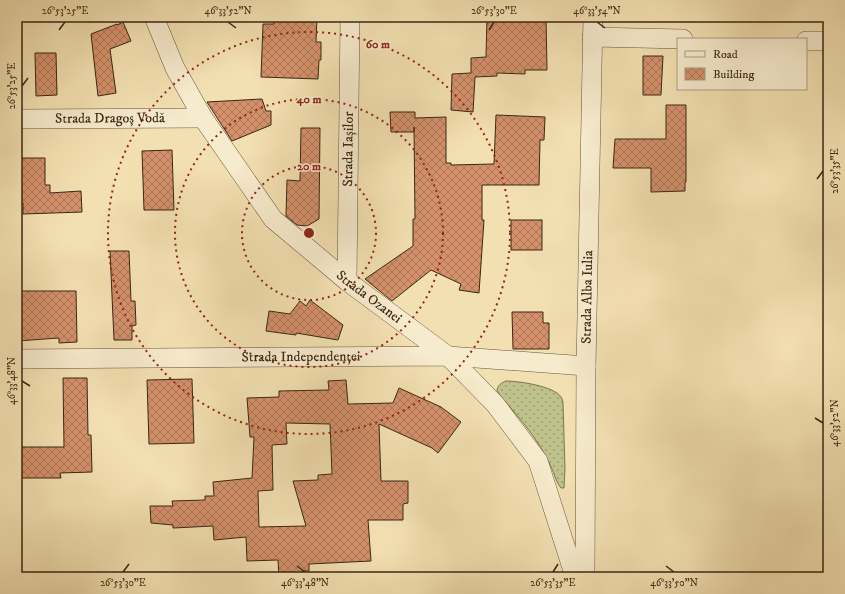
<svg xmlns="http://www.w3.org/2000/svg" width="845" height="594" viewBox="0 0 845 594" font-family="'IM FELL DW Pica',serif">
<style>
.grass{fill:url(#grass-dots);stroke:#7b744f}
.building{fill:url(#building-cross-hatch);stroke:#382714;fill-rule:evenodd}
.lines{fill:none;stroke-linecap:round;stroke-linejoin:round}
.street-casing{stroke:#67553c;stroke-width:20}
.street{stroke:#f7ebcd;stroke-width:19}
.ticks{fill:none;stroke:#382714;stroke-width:1.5}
.ring{fill:none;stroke:#8f2418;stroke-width:2;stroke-dasharray:2 4}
.labels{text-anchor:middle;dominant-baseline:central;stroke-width:3;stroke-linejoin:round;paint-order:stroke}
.street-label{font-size:14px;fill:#382714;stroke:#f7ebcd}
.centre{fill:#8f2418;stroke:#f7ebcd;stroke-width:2}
.ring-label{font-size:12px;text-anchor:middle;font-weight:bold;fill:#8f2418;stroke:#f7ebcd;stroke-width:3;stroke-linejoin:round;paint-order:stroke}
.neatline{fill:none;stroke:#382714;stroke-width:1.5}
.ticks-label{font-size:10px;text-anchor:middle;fill:#382714}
</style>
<defs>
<pattern id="grass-dots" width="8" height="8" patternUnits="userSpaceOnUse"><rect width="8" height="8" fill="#bec18a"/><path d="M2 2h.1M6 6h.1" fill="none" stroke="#9b9d70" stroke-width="1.8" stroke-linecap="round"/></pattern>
<pattern id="building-cross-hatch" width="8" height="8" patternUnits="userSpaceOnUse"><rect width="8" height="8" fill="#d4916b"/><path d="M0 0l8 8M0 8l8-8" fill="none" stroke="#ad7657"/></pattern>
</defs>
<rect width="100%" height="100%" fill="#f3e0b2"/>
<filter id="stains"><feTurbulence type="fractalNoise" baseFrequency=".005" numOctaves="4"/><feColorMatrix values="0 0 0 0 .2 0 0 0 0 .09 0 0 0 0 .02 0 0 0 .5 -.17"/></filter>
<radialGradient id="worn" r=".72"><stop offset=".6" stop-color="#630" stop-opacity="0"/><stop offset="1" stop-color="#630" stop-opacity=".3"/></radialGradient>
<path class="grass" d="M 506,381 C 518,381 554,386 561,397 C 562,398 563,402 563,403 L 565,469 L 564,488 L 561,488 C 555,481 554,471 549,463 C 540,444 528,428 514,412 C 508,404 501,399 497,390 C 498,385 501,383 506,381 Z"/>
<g class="building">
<path d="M 274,17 L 317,17 L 316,42 L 321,42 L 321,60 L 319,60 L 318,79 L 261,77 L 263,24 L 274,24 Z"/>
<path d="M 487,17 L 546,17 L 547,70 L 525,70 L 525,74 L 497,73 L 497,76 L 475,77 L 473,112 L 451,110 L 452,74 L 471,73 L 471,58 L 486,57 Z"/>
<path d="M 123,22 L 131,41 L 110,49 L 116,93 L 98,96 L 91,34 L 117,24 L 117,25 Z"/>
<path d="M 35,53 L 56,53 L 57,95 L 36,96 Z"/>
<path d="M 643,56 L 663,56 L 661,95 L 643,95 Z"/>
<path d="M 262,99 L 266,111 L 271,111 L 271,125 L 232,141 L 207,102 Z"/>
<path d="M 666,105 L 686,105 L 686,182 L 685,182 L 685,191 L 651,192 L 651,168 L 613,168 L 615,139 L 666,139 Z"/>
<path d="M 390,112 L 415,112 L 415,118 L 446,117 L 446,163 L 451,163 L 451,165 L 494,164 L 496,115 L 545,117 L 544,140 L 540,140 L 539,185 L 482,185 L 482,220 L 484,220 L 479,293 L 459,290 L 461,284 L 431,270 L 392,301 L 365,279 L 413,246 L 413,219 L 415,219 L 414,127 L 414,132 L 391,132 Z"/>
<path d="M 301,128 L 320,128 L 319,219 L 307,226 L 297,225 L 286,216 L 287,180 L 300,181 Z"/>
<path d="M 172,150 L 174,210 L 144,210 L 142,151 Z"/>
<path d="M 17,158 L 45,158 L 45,185 L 50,185 L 50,193 L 81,191 L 82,212 L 23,214 L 23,203 L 17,203 Z"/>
<rect x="511" y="220" width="31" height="30"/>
<path d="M 110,251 L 129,251 L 131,301 L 135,301 L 136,325 L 132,326 L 132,340 L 114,340 Z"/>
<path d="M 17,291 L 76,291 L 77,342 L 59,343 L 59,338 L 17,341 Z"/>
<path d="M 310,300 L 343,325 L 338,340 L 296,333 L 296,335 L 266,331 L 269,311 L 290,314 L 300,301 L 306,306 Z"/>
<path d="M 512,312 L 543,312 L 543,323 L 549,323 L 549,349 L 513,349 Z"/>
<path d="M 63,378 L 87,378 L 88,435 L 91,435 L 92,472 L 60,473 L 61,478 L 17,478 L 17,447 L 64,447 Z"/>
<path d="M 192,379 L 194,443 L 149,444 L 147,380 Z"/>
<path d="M 346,380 L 348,404 L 393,403 L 399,388 L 441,407 L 461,422 L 438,453 L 432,448 L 379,424 L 381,481 L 408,481 L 408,503 L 403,504 L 403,520 L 368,520 L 371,561 L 309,564 L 309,571 L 302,571 L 302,576 L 279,577 L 278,560 L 247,561 L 246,537 L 214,540 L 213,526 L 173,528 L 173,525 L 151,523 L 150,506 L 173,506 L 172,501 L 205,500 L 205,496 L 214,496 L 213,482 L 252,478 L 254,437 L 250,437 L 247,398 L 279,397 L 279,391 L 329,390 L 328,381 ZM 286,423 L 330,424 L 332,474 L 318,475 L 318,480 L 293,481 L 306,526 L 259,527 L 258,491 L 273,490 L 272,445 L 287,444 Z"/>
</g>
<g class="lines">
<g class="street-casing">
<g id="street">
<path id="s1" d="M 154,17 L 175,68 L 203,118 L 273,219 L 347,281 L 448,356 L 495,404 L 538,461 L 575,577"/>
<path d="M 592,37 L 683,39"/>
<path d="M 806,41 L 828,41"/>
<path id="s2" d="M 17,119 L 203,118"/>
<path id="s3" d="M 347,281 L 350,17"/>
<path id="s4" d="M 17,359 L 448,356 L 586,366"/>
<path id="s5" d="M 585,577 L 586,366 L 593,17"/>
</g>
</g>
<use href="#street" class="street"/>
</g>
<path class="ticks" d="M 228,22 L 236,28M 597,22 L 605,28M 59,30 L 65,22M 489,30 L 494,22M 22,86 L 28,78M 817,179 L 823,171M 22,381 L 30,386M 815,418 L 823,423M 297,566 L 305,572M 666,566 L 674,572M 123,572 L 129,564M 553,572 L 558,564"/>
<g class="ring">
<circle cx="309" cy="233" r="67"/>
<circle cx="309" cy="233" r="134"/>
<circle cx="309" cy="233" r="201"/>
</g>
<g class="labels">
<g class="street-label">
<text stroke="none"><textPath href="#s2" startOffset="93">Strada Dragoș Vodă</textPath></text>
<text stroke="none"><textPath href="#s3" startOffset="132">Strada Iașilor</textPath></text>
<text stroke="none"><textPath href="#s1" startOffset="359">Strada Ozanei</textPath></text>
<text stroke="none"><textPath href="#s5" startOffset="280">Strada Alba Iulia</textPath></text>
<text stroke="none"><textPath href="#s4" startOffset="284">Strada Independenței</textPath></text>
</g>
</g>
<circle cx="309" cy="233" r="6" class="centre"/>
<g class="ring-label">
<text x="378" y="48">60 m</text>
<text x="309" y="103">40 m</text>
<text x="309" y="170">20 m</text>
</g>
<rect width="845" height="594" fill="none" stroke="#f3e0b2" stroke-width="44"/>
<rect x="677" y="38" width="130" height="52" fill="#f7ebcd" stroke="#ab9d83"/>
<rect x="685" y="51" width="20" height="6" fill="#f7ebcd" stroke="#ab9d83"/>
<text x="713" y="58" font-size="12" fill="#382714">Road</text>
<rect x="685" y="68" width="20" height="12" fill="url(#building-cross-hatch)" stroke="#ab9d83"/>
<text x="713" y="78" font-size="12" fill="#382714">Building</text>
<rect x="22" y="22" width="801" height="550" class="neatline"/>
<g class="ticks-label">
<text x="65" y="14">26°53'25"E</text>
<text x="228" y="14">46°33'52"N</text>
<text x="494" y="14">26°53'30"E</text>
<text x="597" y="14">46°33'54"N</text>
<text transform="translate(11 86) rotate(-90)" y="4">26°53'25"E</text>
<text transform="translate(834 171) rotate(-90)" y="4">26°53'35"E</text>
<text transform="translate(11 381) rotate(-90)" y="4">46°33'48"N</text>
<text transform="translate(834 423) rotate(-90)" y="4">46°33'52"N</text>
<text x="123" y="586">26°53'30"E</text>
<text x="305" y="586">46°33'48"N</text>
<text x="553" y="586">26°53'35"E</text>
<text x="674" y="586">46°33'50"N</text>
</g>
<rect width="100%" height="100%" filter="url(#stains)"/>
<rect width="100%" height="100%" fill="url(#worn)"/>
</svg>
